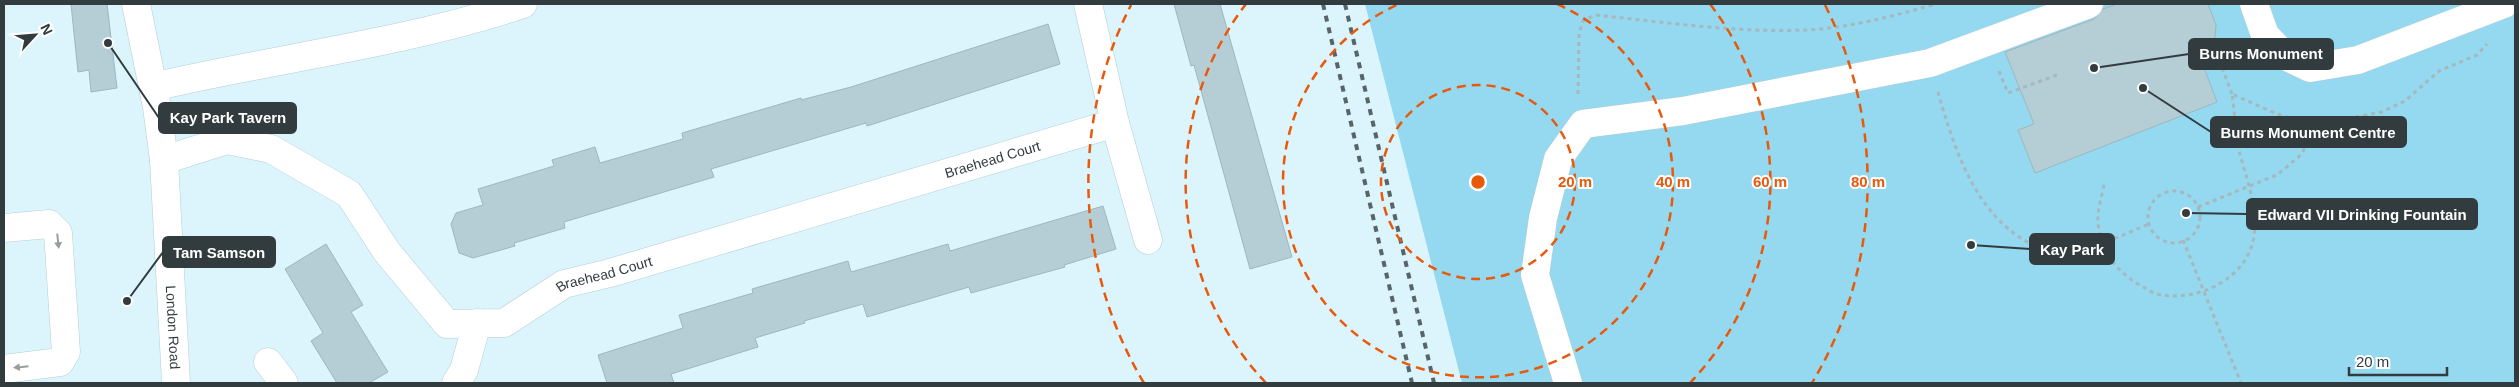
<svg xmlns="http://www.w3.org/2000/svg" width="2519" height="387" viewBox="0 0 2519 387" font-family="Arial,sans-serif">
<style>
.park{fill:#94d9ef}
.building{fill:#b5cdd5;stroke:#9eb6be}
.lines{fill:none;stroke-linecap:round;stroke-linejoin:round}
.minor-casing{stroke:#b4cdd5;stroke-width:29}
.major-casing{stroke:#b4cdd5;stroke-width:29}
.path{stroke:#a4b8be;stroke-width:3;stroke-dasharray:4 4;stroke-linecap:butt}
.minor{stroke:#fff;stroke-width:28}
.major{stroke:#fff;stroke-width:28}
.rail{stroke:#576569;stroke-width:4;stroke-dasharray:6 6;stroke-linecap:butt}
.oneway{fill:#989e9f}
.ring{fill:none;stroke:#e8590c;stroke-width:2.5;stroke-dasharray:9 6}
.labels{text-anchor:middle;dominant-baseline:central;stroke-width:4;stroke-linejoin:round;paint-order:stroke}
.street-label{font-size:14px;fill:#323c3f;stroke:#fff}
.centre{fill:#e8590c;stroke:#fff;stroke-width:2.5}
.ring-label{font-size:15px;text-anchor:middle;font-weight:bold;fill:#e8590c;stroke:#fff;stroke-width:4;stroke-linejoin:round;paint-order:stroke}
.leader{fill:none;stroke:#323c3f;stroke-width:2}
.callout-dot{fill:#323c3f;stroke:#fff;stroke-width:2}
.callout{fill:#323c3f;stroke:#323c3f;stroke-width:2}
.callout-label{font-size:15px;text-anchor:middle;font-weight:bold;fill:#fff}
</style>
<rect width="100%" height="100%" fill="#dcf5fd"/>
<path class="park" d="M 1365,4 L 2515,4 L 2515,383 L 1462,383 Z"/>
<g class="building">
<path d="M 71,4 L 107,4 L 117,88 L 91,92 L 89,70 L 78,72 Z"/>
<path d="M 1174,4 L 1220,4 L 1292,257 L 1250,269 L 1194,65 L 1191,66 Z"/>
<path d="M 2117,4 L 2208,4 L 2216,25 L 2215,37 L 2200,57 L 2217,102 L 2035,173 L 2018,130 L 2034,124 L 2005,52 L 2094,19 L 2103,9 Z"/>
<path d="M 1048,24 L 1060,64 L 867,126 L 866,123 L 711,169 L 714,177 L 564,222 L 565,228 L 514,243 L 515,246 L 473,258 L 459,253 L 451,224 L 456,213 L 483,205 L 478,189 L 554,166 L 552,160 L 595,147 L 600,163 L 683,139 L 682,133 L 801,98 L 801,100 L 851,87 Z"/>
<path d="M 1103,206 L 1116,249 L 1064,265 L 1065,267 L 971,293 L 969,287 L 867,317 L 863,304 L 804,321 L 805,323 L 755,338 L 758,347 L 671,374 L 674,383 L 607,383 L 598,355 L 683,328 L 679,315 L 753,293 L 752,289 L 848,261 L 851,272 L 948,244 L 950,251 Z"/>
<path d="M 326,244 L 363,305 L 351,312 L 388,372 L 369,383 L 337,383 L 311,341 L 323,333 L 285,269 Z"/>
</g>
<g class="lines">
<g class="minor-casing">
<g id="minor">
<path d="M 1088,4 L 1115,123 L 1148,240"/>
<path d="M 2254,4 L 2265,35 L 2285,56 L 2310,68 L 2358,60 L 2504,4"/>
<path d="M 153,87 C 276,58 403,44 523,4"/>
<path id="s1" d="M 164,160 L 227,140 L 271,149 L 349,194 L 387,252 L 447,324 L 504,323 L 564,284 L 610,273 L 1115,123"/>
<path d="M 4,228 L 49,224 L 58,233 L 66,352 L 60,362 L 4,369"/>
<path d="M 268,362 L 284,383"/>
<path d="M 456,383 L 464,370 L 477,323"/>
<path d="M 1568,383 L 1535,275 L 1543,218 L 1558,159 L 1583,124 L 1683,111 L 1930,63 L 2089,4"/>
</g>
</g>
<g class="major-casing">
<g id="major">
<path id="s2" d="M 136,4 L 157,107 L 164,160 L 176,383"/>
</g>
</g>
<g class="path">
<path d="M 1999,71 L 2008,93 L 2057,75"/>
<path d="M 1938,92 C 1954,148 1975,215 2031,244 C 2037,247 2045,253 2051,255 C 2072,258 2128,233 2149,224"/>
<path d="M 1578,94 L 1579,34 L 1583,21 L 1595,15 C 1664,22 1736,33 1805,30 C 1850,28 1893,16 1936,4"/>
<path d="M 2232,94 L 2216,52 L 2235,40"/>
<path d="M 2104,185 C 2102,196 2097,210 2098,222 C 2100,252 2118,273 2143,287 C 2147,289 2152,293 2157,294 C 2197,303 2248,279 2254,236 C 2258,207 2247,181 2240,154 C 2235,135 2235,113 2232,94 L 2277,114 L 2313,125 L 2382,112 L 2405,101 L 2439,71 L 2477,55 L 2487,44"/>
<circle cx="2174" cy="217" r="26"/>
<path d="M 2198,207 L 2277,175 L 2302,154 L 2313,125"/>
<path d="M 2183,240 L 2241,383"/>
</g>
<use href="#minor" class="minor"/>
<use href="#major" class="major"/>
<g class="rail">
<path d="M 1323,4 L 1412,383"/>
<path d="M 1345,4 L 1434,383"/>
</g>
</g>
<defs><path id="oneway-solid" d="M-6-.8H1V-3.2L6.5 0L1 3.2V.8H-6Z" transform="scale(1.25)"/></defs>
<g class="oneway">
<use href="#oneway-solid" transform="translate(58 241) rotate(84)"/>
<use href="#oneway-solid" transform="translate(21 367) rotate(174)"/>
</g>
<g class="ring">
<circle cx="1478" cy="182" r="97"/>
<path d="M1557 4A195 195 0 1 1 1399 4"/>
<path d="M1266 383A292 292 0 0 1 1246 4M1710 4A292 292 0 0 1 1690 383"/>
<path d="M1144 383A390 390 0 0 1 1131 5M1825 5A390 390 0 0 1 1812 383"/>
</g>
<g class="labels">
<g class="street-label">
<text stroke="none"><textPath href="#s1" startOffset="939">Braehead Court</textPath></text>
<text stroke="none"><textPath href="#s1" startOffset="534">Braehead Court</textPath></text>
<text stroke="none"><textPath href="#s2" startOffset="326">London Road</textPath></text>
</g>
</g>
<circle cx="1478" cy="182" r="8" class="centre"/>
<g class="ring-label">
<text x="1575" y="187">20 m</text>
<text x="1673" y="187">40 m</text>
<text x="1770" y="187">60 m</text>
<text x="1868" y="187">80 m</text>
</g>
<path class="leader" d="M2094 68L2189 54M108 43L159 118M2143 88L2211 132M2186 213L2247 214M1971 245L2030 249M127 301L163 252"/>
<g class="callout-dot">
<circle cx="2094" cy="68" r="5"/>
<circle cx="108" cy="43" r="5"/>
<circle cx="2143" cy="88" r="5"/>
<circle cx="2186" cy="213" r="5"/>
<circle cx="1971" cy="245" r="5"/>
<circle cx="127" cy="301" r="5"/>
</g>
<g class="callout">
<rect x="2189" y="39" width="144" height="30" rx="5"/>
<rect x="159" y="103" width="137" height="30" rx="5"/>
<rect x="2211" y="117" width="195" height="30" rx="5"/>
<rect x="2247" y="199" width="230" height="30" rx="5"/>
<rect x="2030" y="234" width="84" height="30" rx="5"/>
<rect x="163" y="237" width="112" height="30" rx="5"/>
</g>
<g class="callout-label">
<text x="2261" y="59">Burns Monument</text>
<text x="228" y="123">Kay Park Tavern</text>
<text x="2308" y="138">Burns Monument Centre</text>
<text x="2362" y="220">Edward VII Drinking Fountain</text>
<text x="2072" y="255">Kay Park</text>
<text x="219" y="258">Tam Samson</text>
</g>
<rect width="2519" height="387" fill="none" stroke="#323c3f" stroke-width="10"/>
<g transform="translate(35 35) rotate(64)" stroke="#ffffff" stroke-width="4" paint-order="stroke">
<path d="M0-4L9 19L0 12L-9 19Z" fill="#323c3f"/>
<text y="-8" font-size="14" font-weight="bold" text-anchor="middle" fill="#323c3f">N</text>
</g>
<path d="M2349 367v8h98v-8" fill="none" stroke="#323c3f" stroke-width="2.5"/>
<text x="2356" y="367" font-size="15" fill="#323c3f" stroke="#ffffff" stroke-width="4" paint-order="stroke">20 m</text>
</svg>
